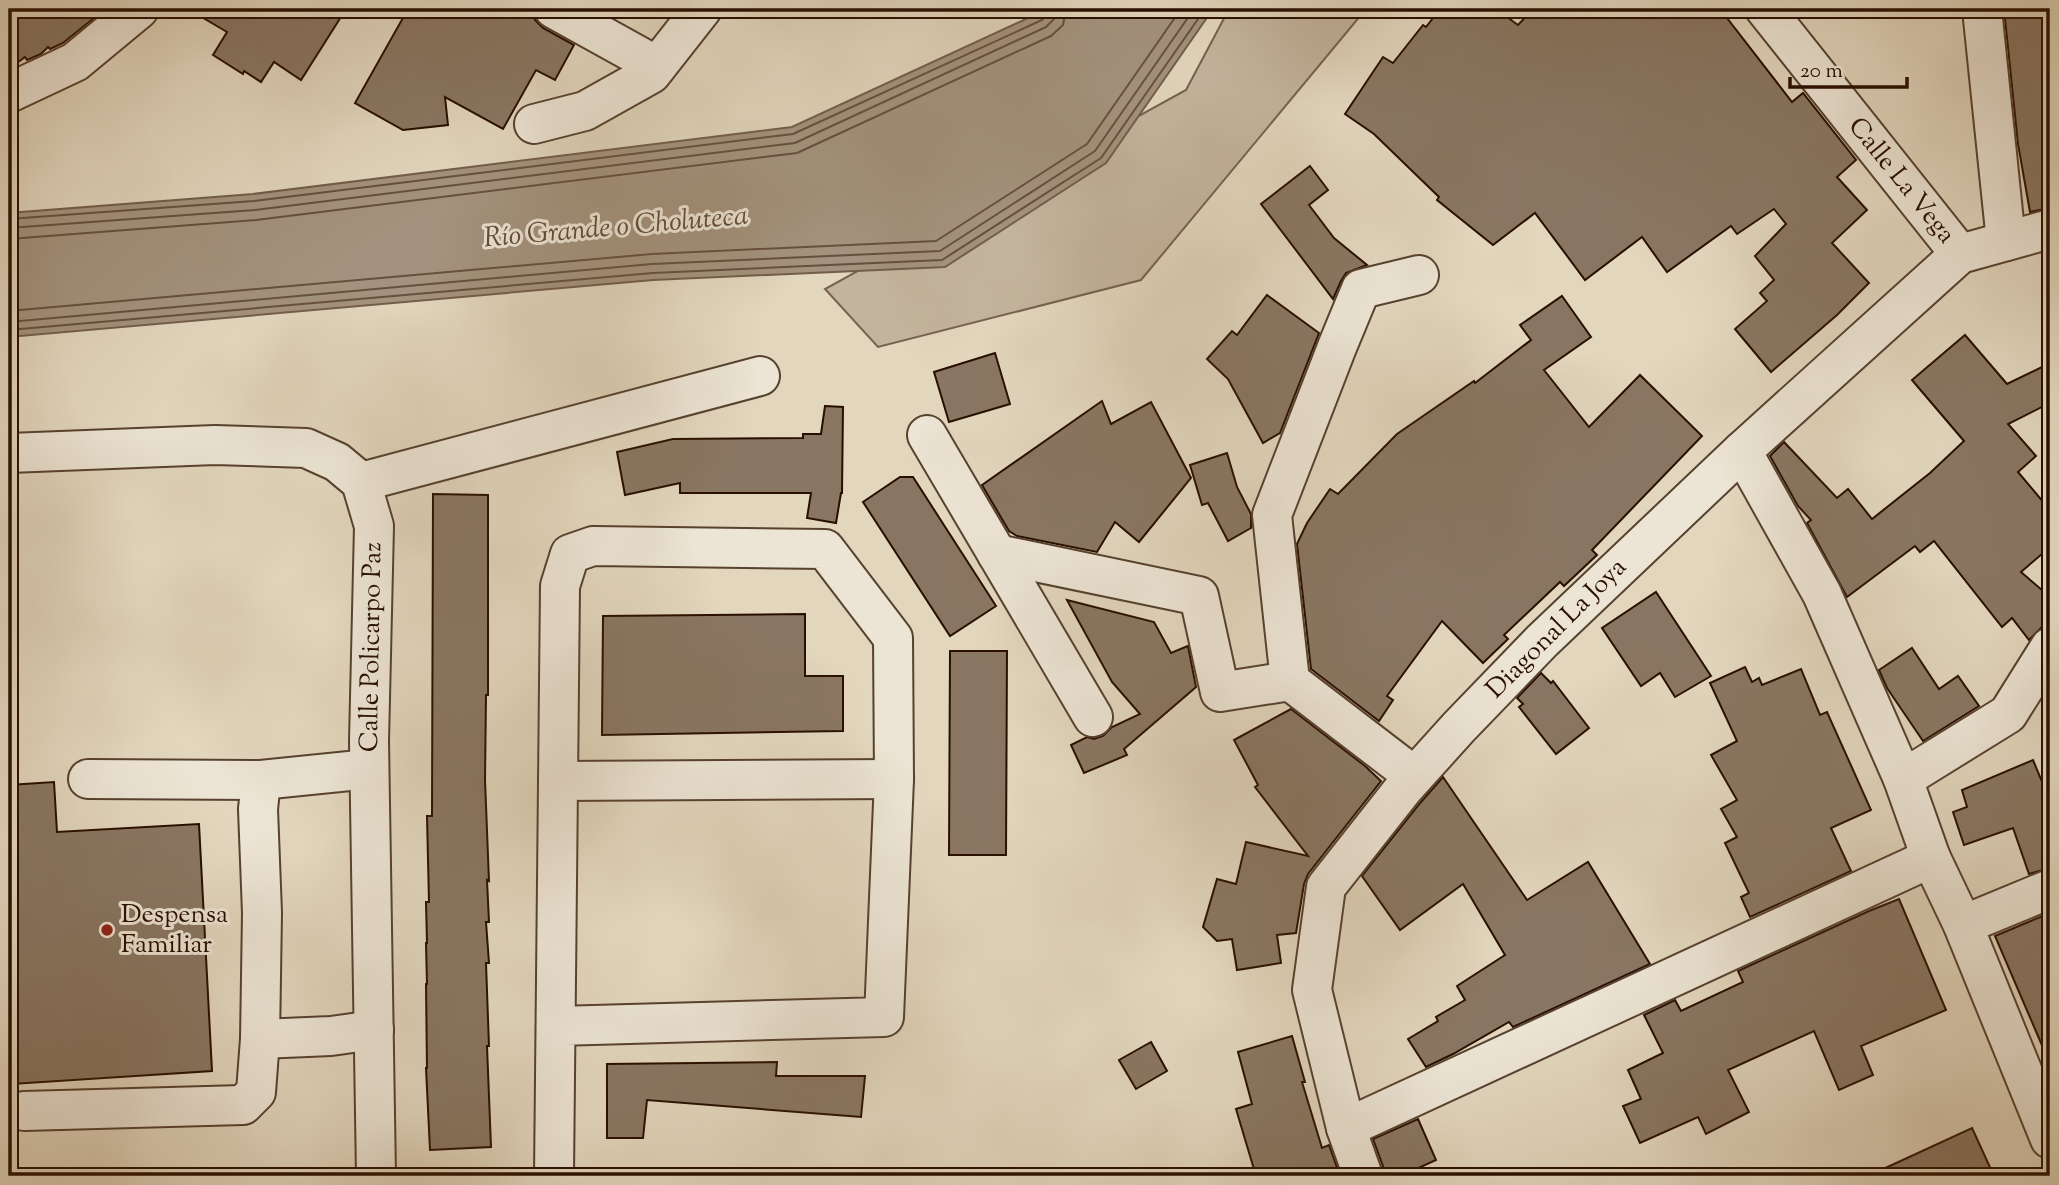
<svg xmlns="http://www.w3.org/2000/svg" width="2059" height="1185" viewBox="0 0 2059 1185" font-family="'Sorts Mill Goudy',serif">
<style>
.green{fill:#c3b49d;stroke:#76624e;stroke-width:2}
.water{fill:#a3927d;stroke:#725e4b;stroke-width:2}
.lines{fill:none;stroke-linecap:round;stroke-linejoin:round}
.shore{stroke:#66503e;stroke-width:2}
.building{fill:#897662;stroke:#290f00;stroke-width:2}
.minor-casing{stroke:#57412f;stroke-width:42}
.minor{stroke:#ece4d4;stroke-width:38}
.poi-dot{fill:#8f2418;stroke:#ece4d4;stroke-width:2.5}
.labels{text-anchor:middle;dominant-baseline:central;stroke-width:6;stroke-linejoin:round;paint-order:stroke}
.street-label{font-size:26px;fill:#290f00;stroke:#ece4d4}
.poi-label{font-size:26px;fill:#290f00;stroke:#ece4d4;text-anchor:start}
.water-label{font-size:28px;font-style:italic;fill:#604a38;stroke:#ece4d4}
</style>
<rect width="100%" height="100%" fill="#e2d6bd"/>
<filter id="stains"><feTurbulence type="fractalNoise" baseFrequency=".00286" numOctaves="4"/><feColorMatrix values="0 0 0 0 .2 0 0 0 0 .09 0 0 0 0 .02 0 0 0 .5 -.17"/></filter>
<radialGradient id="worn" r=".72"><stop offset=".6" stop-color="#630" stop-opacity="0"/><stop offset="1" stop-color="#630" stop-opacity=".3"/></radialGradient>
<path class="green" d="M 1229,9 L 1366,9 L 1141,280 L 878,347 L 825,289 L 1186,90 Z"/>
<path class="water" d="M 1042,9 L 1213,9 L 1106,163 L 945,267 L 653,280 L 9,337 L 9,213 L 253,194 L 792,127 L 1039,13 Z"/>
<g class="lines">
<g class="shore">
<path d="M 9,219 L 254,201 L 793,134 L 1042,20 L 1046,15 L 1047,9"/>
<path d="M 9,228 L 255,210 L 795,143 L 1046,27 L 1054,19 L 1056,9"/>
<path d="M 9,239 L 256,220 L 797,153 L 1051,36 L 1063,25 L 1066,9"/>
<path d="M 9,311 L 652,254 L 936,241 L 1087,144 L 1181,9"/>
<path d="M 9,322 L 652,264 L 940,251 L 1095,151 L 1194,9"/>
<path d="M 9,330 L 653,273 L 942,260 L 1101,158 L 1205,9"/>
</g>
</g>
<g class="building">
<path d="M 9,9 L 105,9 L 63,43 L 50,49 L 48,47 L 41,54 L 27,60 L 25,57 L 9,69 Z"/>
<path d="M 188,9 L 346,9 L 301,80 L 274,62 L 261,82 L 244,71 L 243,74 L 213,55 L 227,32 Z"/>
<path d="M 408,9 L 532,9 L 535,20 L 543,28 L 574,45 L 555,80 L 536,70 L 503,129 L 445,97 L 448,125 L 403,130 L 355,103 Z"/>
<path d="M 1440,9 L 1496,9 L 1518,25 L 1533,9 L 1720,9 L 1792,102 L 1803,93 L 1856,160 L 1837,177 L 1867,210 L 1832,243 L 1869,283 L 1837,315 L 1771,372 L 1735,329 L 1767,301 L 1760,293 L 1774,280 L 1755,256 L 1786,224 L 1774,209 L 1737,234 L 1731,226 L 1667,272 L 1642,237 L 1585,280 L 1535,213 L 1493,245 L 1437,200 L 1439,197 L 1374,134 L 1345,114 L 1383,57 L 1393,63 L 1423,25 L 1426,27 Z"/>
<path d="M 2004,9 L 2050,9 L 2050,208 L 2030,212 L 2018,144 Z"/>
<path d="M 1310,166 L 1328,190 L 1309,205 L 1334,238 L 1367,265 L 1346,273 L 1341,281 L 1333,299 L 1261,204 Z"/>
<path d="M 1267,295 L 1319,333 L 1280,433 L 1263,443 L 1228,379 L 1207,359 L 1232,331 L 1237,335 Z"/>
<path d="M 1562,296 L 1591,337 L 1544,370 L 1589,427 L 1640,375 L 1702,436 L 1592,550 L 1597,555 L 1564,586 L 1560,582 L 1504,635 L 1508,639 L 1483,663 L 1442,621 L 1387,696 L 1393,700 L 1379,721 L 1311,669 L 1297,544 L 1307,523 L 1330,489 L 1338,494 L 1397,434 L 1474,381 L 1475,383 L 1531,340 L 1520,325 Z"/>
<path d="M 1965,335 L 2007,384 L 2050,363 L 2050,403 L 2008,424 L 2036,456 L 2018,472 L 2050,510 L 2050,547 L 2021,572 L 2050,597 L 2050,612 L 2042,627 L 2029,640 L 2012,618 L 2002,627 L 1934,541 L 1920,552 L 1915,546 L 1847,597 L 1807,523 L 1811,520 L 1798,506 L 1770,456 L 1784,442 L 1837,498 L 1848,489 L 1872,519 L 1930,473 L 1964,441 L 1912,380 Z"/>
<path d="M 995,353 L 1010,404 L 949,422 L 934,372 Z"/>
<path d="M 1102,401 L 1111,424 L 1151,402 L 1191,478 L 1139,542 L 1115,522 L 1097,552 L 1017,536 L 1009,531 L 982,485 Z"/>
<path d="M 825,406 L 843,407 L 842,493 L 841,493 L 836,523 L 807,518 L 811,493 L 680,493 L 680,483 L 625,495 L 617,452 L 673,439 L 803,438 L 803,434 L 821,434 Z"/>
<path d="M 1227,453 L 1237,487 L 1251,514 L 1251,528 L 1228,541 L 1208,503 L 1202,505 L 1190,465 Z"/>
<path d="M 900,477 L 913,477 L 996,606 L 950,636 L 863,502 Z"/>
<path d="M 433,494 L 488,495 L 488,695 L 486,695 L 485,780 L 489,881 L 487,880 L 489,922 L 486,922 L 489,963 L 486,963 L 489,1046 L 487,1046 L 491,1147 L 430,1150 L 426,1068 L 427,1068 L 426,984 L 427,984 L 426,943 L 427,943 L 426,902 L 429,902 L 427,816 L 432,816 Z"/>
<path d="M 1656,592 L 1711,676 L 1675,697 L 1660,673 L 1641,686 L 1602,628 Z"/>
<path d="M 1067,600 L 1154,622 L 1171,653 L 1188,646 L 1196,687 L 1124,749 L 1127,755 L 1084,773 L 1071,745 L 1087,737 L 1094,739 L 1103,736 L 1112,727 L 1140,714 L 1112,682 Z"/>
<path d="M 805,614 L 805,676 L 843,676 L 843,731 L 602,735 L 603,616 Z"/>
<path d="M 1912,648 L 1939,689 L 1958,676 L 1979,706 L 1923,741 L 1887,688 L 1879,670 Z"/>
<path d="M 950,651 L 1007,651 L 1006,855 L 949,855 Z"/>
<path d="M 1745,667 L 1752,682 L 1759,678 L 1762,685 L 1801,669 L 1820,715 L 1827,712 L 1871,810 L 1831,828 L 1851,871 L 1750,917 L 1741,897 L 1749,893 L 1725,843 L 1737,837 L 1721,809 L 1737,800 L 1711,755 L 1737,741 L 1710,683 Z"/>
<path d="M 1541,673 L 1551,683 L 1553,681 L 1589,728 L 1556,754 L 1519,707 L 1523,704 L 1517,698 Z"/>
<path d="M 1291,709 L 1365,766 L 1381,781 L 1308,874 L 1304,884 L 1296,933 L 1277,935 L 1281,963 L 1237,970 L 1232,939 L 1217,941 L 1203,927 L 1217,879 L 1236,884 L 1246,842 L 1308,856 L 1255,787 L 1258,785 L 1234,740 Z"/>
<path d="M 2033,760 L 2050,801 L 2050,868 L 2029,874 L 2013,828 L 1964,845 L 1953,812 L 1967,807 L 1962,790 Z"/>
<path d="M 1443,777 L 1527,900 L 1588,862 L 1650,964 L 1513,1027 L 1509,1022 L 1453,1054 L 1426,1067 L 1408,1039 L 1438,1021 L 1436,1017 L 1465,1000 L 1457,986 L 1505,955 L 1463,884 L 1400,930 L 1362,876 L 1421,802 Z"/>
<path d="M 54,782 L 57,832 L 199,824 L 212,1071 L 12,1084 L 9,1028 L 9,785 Z"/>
<path d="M 1899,899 L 1946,1010 L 1861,1046 L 1873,1075 L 1839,1090 L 1814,1031 L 1728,1070 L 1749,1112 L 1706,1134 L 1698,1117 L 1640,1143 L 1623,1106 L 1641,1099 L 1628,1070 L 1663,1053 L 1644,1015 L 1675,1000 L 1681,1011 L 1743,982 L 1738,971 L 1869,911 Z"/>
<path d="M 2050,913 L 2050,1064 L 1995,936 Z"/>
<path d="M 1292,1036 L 1305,1082 L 1302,1082 L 1322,1148 L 1329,1145 L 1340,1176 L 1256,1176 L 1236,1109 L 1252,1104 L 1238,1052 Z"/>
<path d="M 1151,1042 L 1167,1071 L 1136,1089 L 1119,1060 Z"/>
<path d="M 777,1062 L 776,1076 L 865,1076 L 861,1117 L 647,1100 L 643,1138 L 607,1138 L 607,1064 Z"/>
<path d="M 1418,1119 L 1436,1160 L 1401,1176 L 1384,1176 L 1384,1169 L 1373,1139 Z"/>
<path d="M 1972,1128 L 1994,1176 L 1868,1176 Z"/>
</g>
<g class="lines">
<g class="minor-casing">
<g id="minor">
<path d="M 554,9 L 657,66"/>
<path d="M 1765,9 L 1960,254"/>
<path d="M 1982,9 L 2006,241"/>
<path d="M 9,93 L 75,62 L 139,9"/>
<path d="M 534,124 L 585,111 L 651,74 L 702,9"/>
<path d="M 927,435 L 1093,717"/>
<path d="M 1742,451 L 1822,594 L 1903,779 L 1931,858 L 1963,925 L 2050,1139"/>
<path d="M 9,453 L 215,445 L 306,448 L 337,462 L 361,482 L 374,526 L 369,741 L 376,1176"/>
<path d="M 361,482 L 760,376"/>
<path d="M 997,554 L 1199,596 L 1220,692 L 1290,681 L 1414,776"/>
<path d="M 1290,681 L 1272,515 L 1337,347 L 1361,289 L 1419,275"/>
<path d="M 88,779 L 261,780 L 369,769"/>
<path d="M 1903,779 L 2008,714 L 2050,647"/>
<path d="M 558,781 L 894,779"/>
<path d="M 1963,925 L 2050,889"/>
<path d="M 260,1039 L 331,1036 L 374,1030"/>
<path d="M 24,1111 L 243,1105 L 256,1092 L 260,1039 L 262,913 L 258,809 L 261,780"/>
<path d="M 1346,1128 L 1931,858"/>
<path d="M 554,1176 L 560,586 L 570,554 L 593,546 L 825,549 L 893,638 L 894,779 L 884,1017 L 557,1026"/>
<path d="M 1363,1176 L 1346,1128 L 1312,990 L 1326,887 L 1404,788 L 1459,727 L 1542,641 L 1742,451 L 1960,254 L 2050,229"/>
</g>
</g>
<use href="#minor" class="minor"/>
</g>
<circle class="poi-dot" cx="107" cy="930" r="7"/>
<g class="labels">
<g class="street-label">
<text transform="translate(1901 181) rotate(51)">Calle La Vega</text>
<text transform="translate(1557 629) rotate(-45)">Diagonal La Joya</text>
<text transform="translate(372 647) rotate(-89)">Calle Policarpo Paz</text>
</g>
<g class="poi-label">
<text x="121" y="915">Despensa<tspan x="121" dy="30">Familiar</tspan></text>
</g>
<g class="water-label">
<text transform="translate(616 228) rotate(-5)">Río Grande o Choluteca</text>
</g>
</g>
<rect width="2059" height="1185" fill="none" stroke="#e2d6bd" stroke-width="35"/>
<rect x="10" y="10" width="2038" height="1164" fill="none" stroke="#290f00" stroke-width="3.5"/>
<rect x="18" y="18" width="2024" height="1150" fill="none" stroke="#290f00" stroke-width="2"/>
<path d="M1790 77v10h117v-10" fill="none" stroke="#290f00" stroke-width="3.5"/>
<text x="1800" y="77" font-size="21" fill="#290f00" stroke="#ece4d4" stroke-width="5" paint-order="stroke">20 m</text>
<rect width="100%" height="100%" filter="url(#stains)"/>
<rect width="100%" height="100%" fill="url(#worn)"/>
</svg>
